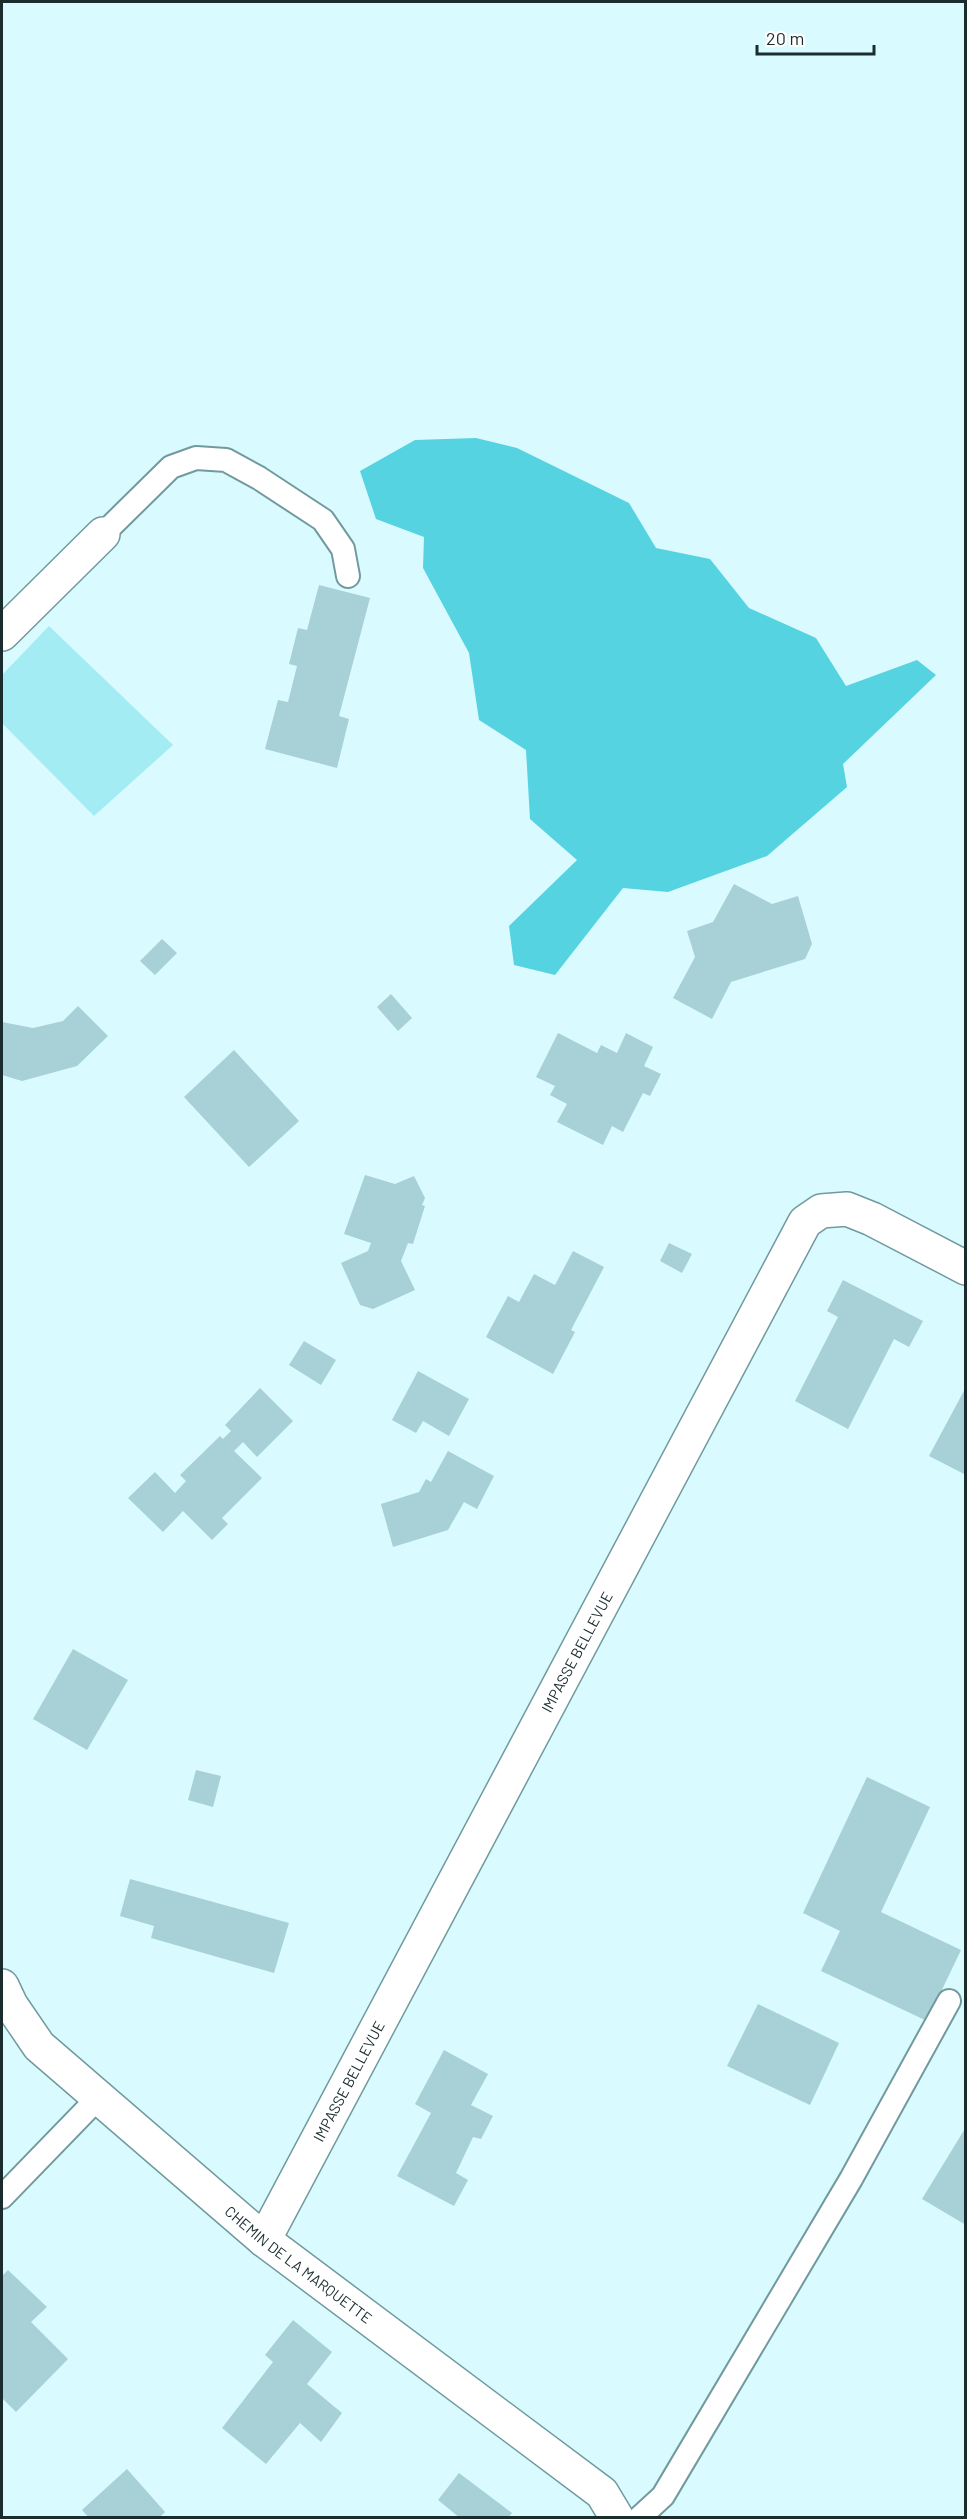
<svg xmlns="http://www.w3.org/2000/svg" width="967" height="2519" viewBox="0 0 967 2519" font-family="Barlow,sans-serif">
<style>
.green{fill:#a3ecf4}
.forest{fill:#55d3e0}
.building{fill:#a7d1d6}
.lines{fill:none;stroke-linecap:round;stroke-linejoin:round}
.service-casing{stroke:#719a9e;stroke-width:26}
.minor-casing{stroke:#719a9e;stroke-width:36}
.service{stroke:#fff;stroke-width:22}
.minor{stroke:#fff;stroke-width:33}
.labels{text-anchor:middle;dominant-baseline:central;stroke-width:4.5;stroke-linejoin:round;paint-order:stroke}
.street-label{font-size:15px;fill:#1b2c2e;stroke:#fff}
</style>
<rect width="100%" height="100%" fill="#d9fbff"/>
<path class="green" d="M 49,626 L 173,745 L 94,816 L 2,723 L 2,675 Z"/>
<path class="forest" d="M 476,438 L 517,448 L 629,503 L 656,548 L 710,559 L 749,608 L 816,638 L 846,686 L 917,660 L 936,675 L 843,764 L 847,787 L 767,856 L 668,892 L 623,888 L 555,975 L 514,965 L 509,926 L 577,860 L 530,819 L 526,750 L 479,720 L 469,653 L 423,568 L 424,537 L 376,519 L 360,471 L 415,440 Z"/>
<g class="building">
<path d="M 319,585 L 370,598 L 339,716 L 349,719 L 337,768 L 265,749 L 278,700 L 288,702 L 297,666 L 289,664 L 298,628 L 307,630 Z"/>
<path d="M 734,884 L 772,904 L 798,896 L 812,944 L 805,959 L 731,982 L 712,1019 L 673,998 L 695,957 L 687,931 L 713,922 Z"/>
<path d="M 162,939 L 177,953 L 155,975 L 140,961 Z"/>
<path d="M 391,994 L 412,1018 L 398,1031 L 377,1007 Z"/>
<path d="M 78,1006 L 108,1036 L 77,1066 L 22,1081 L 2,1075 L 2,1022 L 33,1028 L 63,1021 Z"/>
<path d="M 558,1033 L 597,1053 L 601,1045 L 617,1053 L 626,1033 L 653,1047 L 644,1066 L 661,1074 L 650,1096 L 643,1093 L 623,1132 L 612,1126 L 603,1145 L 557,1122 L 567,1104 L 550,1095 L 555,1086 L 536,1077 Z"/>
<path d="M 234,1050 L 299,1121 L 249,1167 L 184,1097 Z"/>
<path d="M 365,1175 L 395,1184 L 414,1176 L 425,1198 L 422,1205 L 425,1206 L 413,1244 L 408,1243 L 401,1261 L 415,1290 L 373,1309 L 360,1305 L 341,1263 L 368,1251 L 371,1243 L 344,1234 Z"/>
<path d="M 669,1243 L 692,1254 L 682,1273 L 660,1261 Z"/>
<path d="M 573,1251 L 604,1267 L 571,1330 L 575,1332 L 553,1374 L 486,1337 L 508,1296 L 519,1302 L 534,1274 L 555,1285 Z"/>
<path d="M 843,1280 L 923,1321 L 909,1347 L 894,1339 L 848,1429 L 795,1401 L 838,1317 L 827,1311 Z"/>
<path d="M 304,1341 L 336,1360 L 321,1385 L 289,1365 Z"/>
<path d="M 418,1371 L 469,1399 L 449,1436 L 423,1421 L 416,1433 L 392,1420 Z"/>
<path d="M 966,1387 L 966,1475 L 929,1456 Z"/>
<path d="M 260,1388 L 293,1421 L 257,1457 L 243,1442 L 234,1451 L 262,1478 L 222,1518 L 228,1524 L 212,1540 L 183,1511 L 163,1532 L 128,1498 L 155,1472 L 175,1493 L 186,1481 L 180,1475 L 220,1436 L 223,1439 L 231,1431 L 225,1425 Z"/>
<path d="M 448,1451 L 494,1476 L 477,1509 L 464,1502 L 448,1530 L 393,1547 L 381,1504 L 419,1492 L 426,1479 L 431,1482 Z"/>
<path d="M 73,1649 L 128,1680 L 87,1750 L 33,1719 Z"/>
<path d="M 196,1770 L 221,1776 L 213,1807 L 188,1800 Z"/>
<path d="M 867,1777 L 930,1807 L 881,1912 L 961,1950 L 927,2021 L 821,1971 L 840,1931 L 803,1913 Z"/>
<path d="M 130,1879 L 289,1923 L 274,1973 L 151,1938 L 154,1926 L 120,1916 Z"/>
<path d="M 758,2004 L 839,2043 L 810,2105 L 727,2066 Z"/>
<path d="M 444,2050 L 488,2074 L 471,2105 L 493,2116 L 481,2139 L 473,2137 L 456,2173 L 468,2180 L 454,2206 L 397,2176 L 431,2113 L 415,2104 Z"/>
<path d="M 966,2127 L 966,2225 L 922,2199 Z"/>
<path d="M 8,2270 L 47,2307 L 31,2322 L 68,2359 L 16,2412 L 2,2398 L 2,2276 Z"/>
<path d="M 293,2320 L 332,2352 L 307,2384 L 342,2413 L 321,2442 L 300,2423 L 266,2464 L 222,2428 L 273,2362 L 265,2355 Z"/>
<path d="M 127,2469 L 165,2512 L 159,2518 L 89,2518 L 82,2510 Z"/>
<path d="M 459,2473 L 512,2513 L 508,2518 L 460,2518 L 438,2500 Z"/>
</g>
<g class="lines">
<g class="service-casing">
<g id="service">
<path d="M 103,534 L 171,467 L 196,458 L 226,460 L 259,478 L 323,520 L 343,549 L 348,576"/>
<path d="M 2,2197 L 97,2099"/>
<path d="M 639,2518 L 663,2496 L 851,2179 L 949,2001"/>
</g>
</g>
<g class="minor-casing">
<g id="minor">
<path d="M 2,634 L 103,534"/>
<path id="s1" d="M 2,1986 L 11,2005 L 39,2046 L 264,2240 L 602,2493 L 617,2518"/>
<path id="s2" d="M 264,2240 L 805,1222 L 821,1211 L 847,1209 L 872,1219 L 966,1268"/>
</g>
</g>
<use href="#service" class="service"/>
<use href="#minor" class="minor"/>
</g>
<g class="labels">
<g class="street-label">
<text stroke="none"><textPath href="#s2" startOffset="666">IMPASSE BELLEVUE</textPath></text>
<text stroke="none"><textPath href="#s2" startOffset="180">IMPASSE BELLEVUE</textPath></text>
<text stroke="none"><textPath href="#s1" startOffset="410">CHEMIN DE LA MARQUETTE</textPath></text>
</g>
</g>
<rect width="967" height="2519" fill="none" stroke="#1b2c2e" stroke-width="6"/>
<path d="M757 45v9h117v-9" fill="none" stroke="#1b2c2e" stroke-width="3"/>
<text x="766" y="45" font-size="18" fill="#1b2c2e" stroke="#ffffff" stroke-width="4.5" paint-order="stroke">20 m</text>
</svg>
